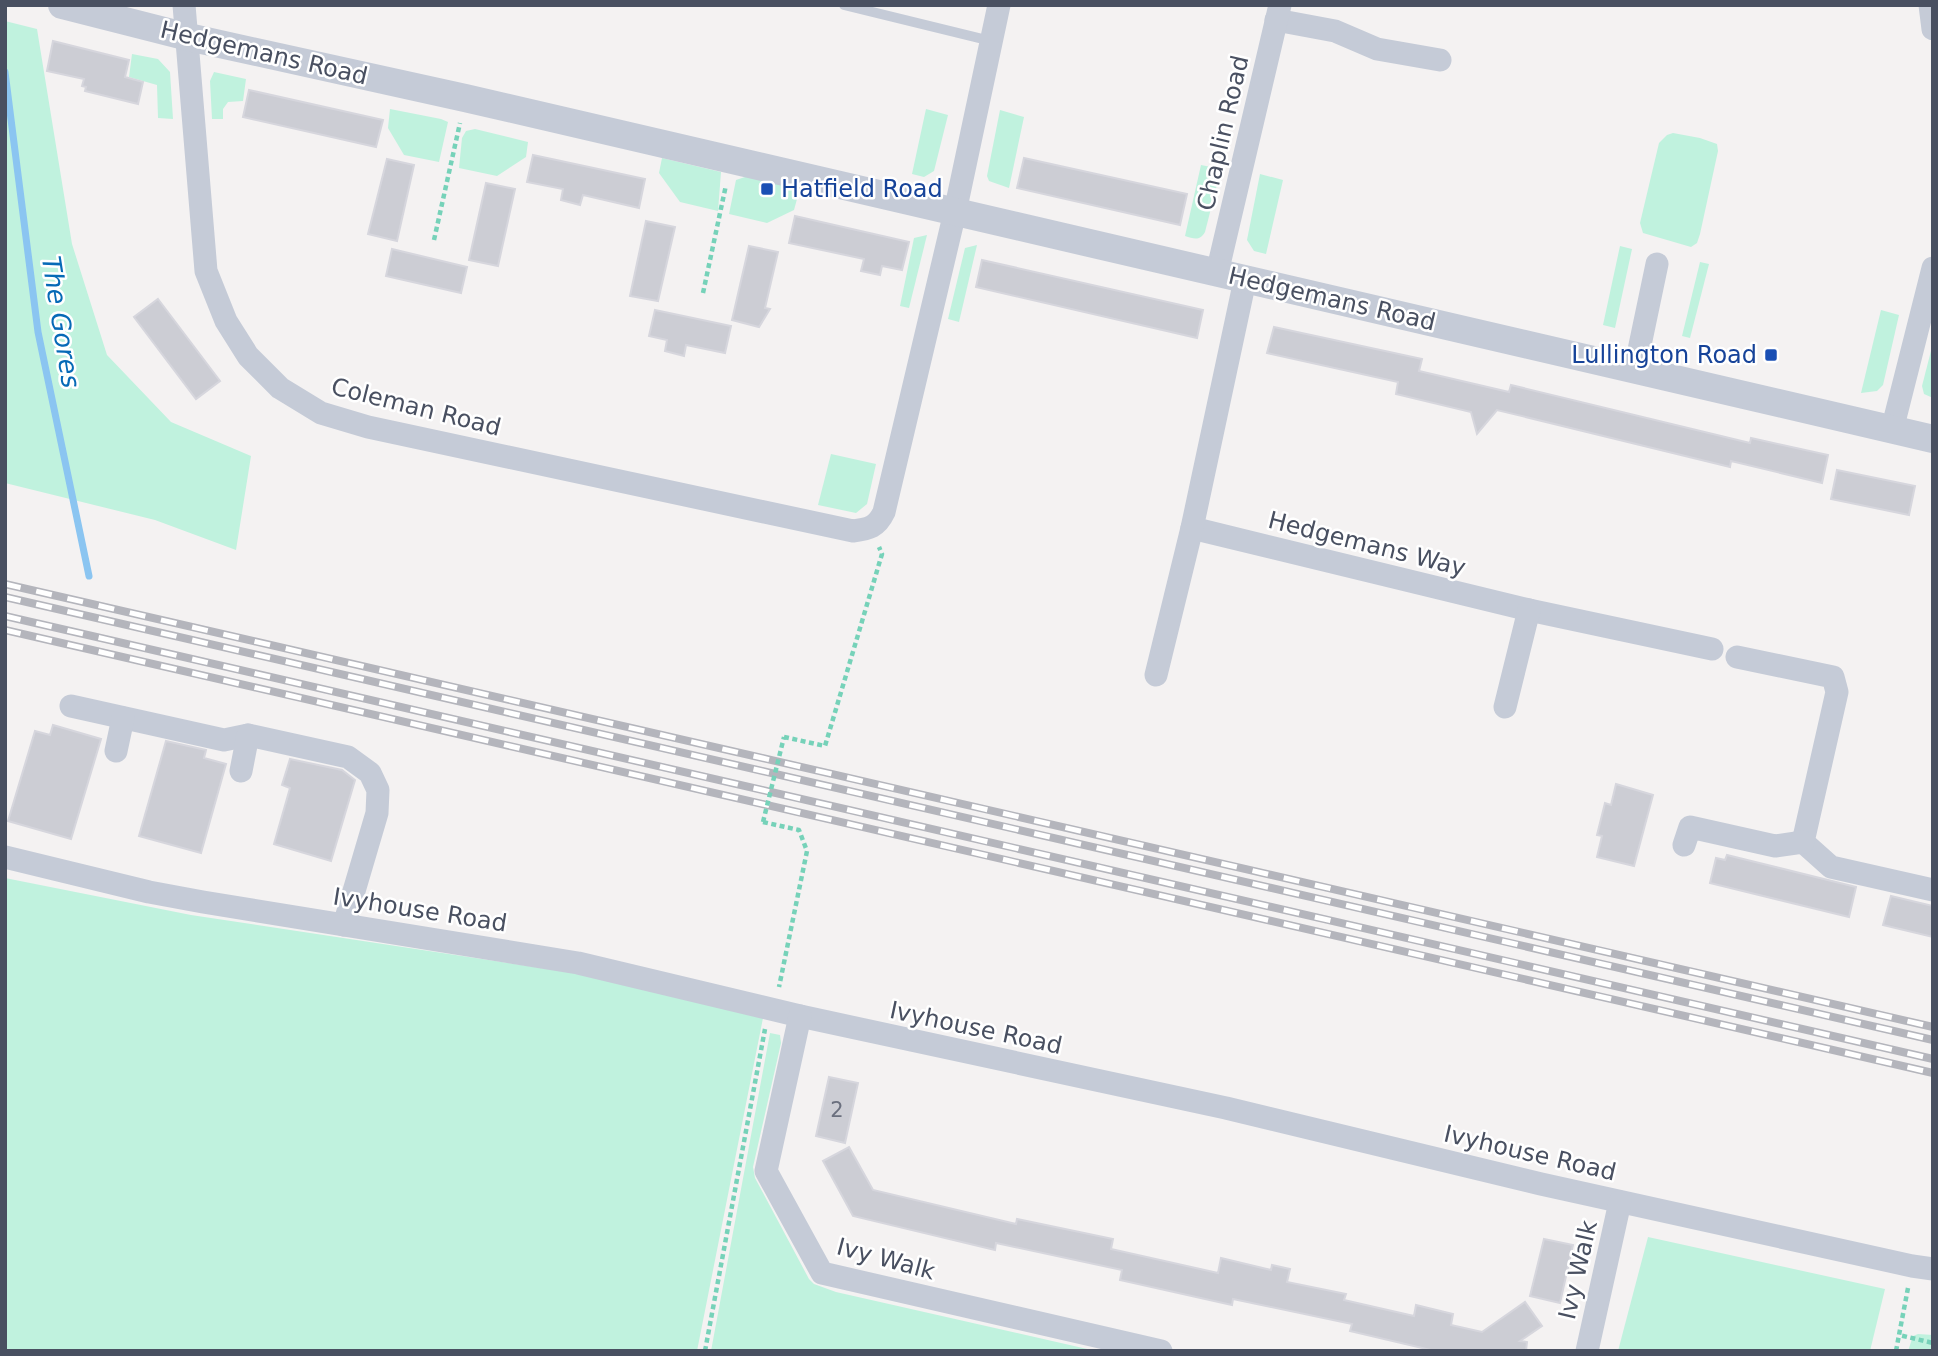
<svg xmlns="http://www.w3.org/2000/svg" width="1938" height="1356" viewBox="0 0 1938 1356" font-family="'DejaVu Sans',sans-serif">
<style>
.green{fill:#c0f2de}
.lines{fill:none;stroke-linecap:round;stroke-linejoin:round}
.stream{stroke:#8bc5f1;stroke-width:7}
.building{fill:#cccdd4;stroke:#d6d6dd;stroke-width:2}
.path{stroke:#76d2b9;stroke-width:4.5;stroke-dasharray:5 3.5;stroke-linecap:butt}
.service{stroke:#c5cbd7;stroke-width:10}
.minor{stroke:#c5cbd7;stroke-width:23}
.tertiary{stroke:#c5cbd7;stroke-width:28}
.rail-casing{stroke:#b4b5bc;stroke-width:8}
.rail{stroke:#fff;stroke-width:5;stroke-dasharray:16;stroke-linecap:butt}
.path-bridge{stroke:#76d2b9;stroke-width:4.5;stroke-dasharray:5 3.5;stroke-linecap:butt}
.transit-dot{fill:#1a4fb4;stroke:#fff;stroke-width:2.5}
.labels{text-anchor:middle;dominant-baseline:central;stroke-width:5;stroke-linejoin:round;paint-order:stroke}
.number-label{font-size:21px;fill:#6a6f7e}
.street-label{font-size:24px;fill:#495061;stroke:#fff}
.transit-label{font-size:24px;fill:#164399;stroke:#fff;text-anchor:start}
.water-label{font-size:26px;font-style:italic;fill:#066ab7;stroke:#fff}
</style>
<rect width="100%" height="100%" fill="#f4f2f2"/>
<g class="green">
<path d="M 5,21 L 37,29 L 72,244 L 107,355 L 171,422 L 251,456 L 236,550 L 155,520 L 5,483 Z"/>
<path d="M 132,54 L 158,59 L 170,72 L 173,119 L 158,118 L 157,85 L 129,77 Z"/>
<path d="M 214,72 L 246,79 L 243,101 L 228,102 L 223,109 L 223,119 L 212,119 L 210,81 Z"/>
<path d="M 390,109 L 441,119 L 448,122 L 439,162 L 404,155 L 388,128 Z"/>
<path d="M 926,109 L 948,115 L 934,171 L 924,177 L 912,174 Z"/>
<path d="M 1000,110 L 1024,117 L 1009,188 L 989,181 L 987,176 Z"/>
<path d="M 475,129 L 528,142 L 526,157 L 497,176 L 459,168 L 462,138 L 466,131 Z"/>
<path d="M 1673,133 L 1700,138 L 1717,144 L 1718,151 L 1700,234 L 1697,243 L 1691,247 L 1643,233 L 1640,223 L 1659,143 L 1667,135 Z"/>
<path d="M 662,158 L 721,172 L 718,211 L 680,202 L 659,173 Z"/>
<path d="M 1201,165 L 1221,169 L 1205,232 C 1200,241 1194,239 1185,236 Z"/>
<path d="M 1260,174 L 1283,180 L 1266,254 L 1254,251 L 1247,240 Z"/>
<path d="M 748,176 L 800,188 L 794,210 L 767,223 L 729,214 L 736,180 Z"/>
<path d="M 927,235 L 909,308 L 900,306 L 914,238 Z"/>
<path d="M 977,245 L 959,322 L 948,319 L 965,248 Z"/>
<path d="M 1620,246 L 1632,249 L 1615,328 L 1603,325 Z"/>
<path d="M 1700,262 L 1709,264 L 1690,338 L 1682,336 Z"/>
<path d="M 1881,310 L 1899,315 L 1883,385 L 1877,391 L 1861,393 Z"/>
<path d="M 1933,343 L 1933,398 L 1924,394 L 1922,386 Z"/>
<path d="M 831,454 L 876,464 L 867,504 L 856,513 L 818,505 Z"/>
<path d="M 5,878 L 191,915 L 574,973 L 764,1013 L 697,1351 L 5,1351 Z"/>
<path d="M 770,1033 L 780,1035 L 781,1043 L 753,1167 L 755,1178 L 809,1279 L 814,1284 L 836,1292 L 1096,1351 L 711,1351 Z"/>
<path d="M 1648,1237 L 1885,1289 L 1870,1351 L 1618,1351 Z"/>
<path d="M 1918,1334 L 1933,1335 L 1933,1351 L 1908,1351 L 1913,1336 Z"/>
</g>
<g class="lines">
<path class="stream" d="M 5,72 L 38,332 L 89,576"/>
</g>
<g class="building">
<path d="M 53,41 L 129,60 L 125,77 L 143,82 L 138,104 L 85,91 L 86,87 L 82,86 L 84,79 L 47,71 Z"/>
<path d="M 249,90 L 383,120 L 376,147 L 243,117 Z"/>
<path d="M 533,155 L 645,179 L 639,208 L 583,195 L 580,205 L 561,200 L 563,189 L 527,182 Z"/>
<path d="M 1024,158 L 1187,194 L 1180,225 L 1017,188 Z"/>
<path d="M 387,159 L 414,165 L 397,241 L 368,234 Z"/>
<path d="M 486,183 L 515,189 L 498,266 L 469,260 Z"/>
<path d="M 795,216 L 909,242 L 902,270 L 882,266 L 880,275 L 861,271 L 864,259 L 789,243 Z"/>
<path d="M 646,221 L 675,227 L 658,301 L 630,296 Z"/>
<path d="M 749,246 L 778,252 L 765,308 L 770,309 L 759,327 L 732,320 Z"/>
<path d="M 392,249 L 467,267 L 461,293 L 386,276 Z"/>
<path d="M 982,260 L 1203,310 L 1197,338 L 976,287 Z"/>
<path d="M 158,299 L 220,381 L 196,399 L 134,317 Z"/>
<path d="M 655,310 L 731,326 L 725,353 L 686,345 L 684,356 L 665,351 L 667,340 L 649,336 Z"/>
<path d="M 1274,327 L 1422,359 L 1419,371 L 1509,392 L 1511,385 L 1750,443 L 1751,438 L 1828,455 L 1822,483 L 1731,461 L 1730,467 L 1497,410 L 1477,434 L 1471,412 L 1396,394 L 1398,382 L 1267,353 Z"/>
<path d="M 1837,470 L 1915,486 L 1909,515 L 1831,499 Z"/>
<path d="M 53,725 L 101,739 L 71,839 L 8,821 L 35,731 L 50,735 Z"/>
<path d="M 166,741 L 206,750 L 204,758 L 226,764 L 201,853 L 139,836 Z"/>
<path d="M 290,759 L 342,770 L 355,780 L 331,861 L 274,844 L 290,788 L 282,785 Z"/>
<path d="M 1616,784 L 1653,795 L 1634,866 L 1597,857 L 1602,836 L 1597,835 L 1605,803 L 1611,805 Z"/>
<path d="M 1727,855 L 1856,887 L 1849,917 L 1710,883 L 1716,858 L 1725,860 Z"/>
<path d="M 1891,896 L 1933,906 L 1933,937 L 1883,925 Z"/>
<path d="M 829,1077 L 858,1083 L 845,1143 L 816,1136 Z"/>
<path d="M 849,1147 L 873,1190 L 1016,1224 L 1017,1219 L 1113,1239 L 1111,1249 L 1218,1273 L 1221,1258 L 1271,1270 L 1272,1265 L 1290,1269 L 1287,1282 L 1346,1294 L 1344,1300 L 1414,1316 L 1416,1305 L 1453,1314 L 1451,1325 L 1482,1332 L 1525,1302 L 1542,1326 L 1520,1341 L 1527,1342 L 1526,1351 L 1435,1351 L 1350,1331 L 1352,1324 L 1233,1299 L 1232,1305 L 1120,1280 L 1122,1270 L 996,1243 L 995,1250 L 853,1216 L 823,1161 Z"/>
<path d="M 1544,1239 L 1573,1245 L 1560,1303 L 1530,1296 Z"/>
</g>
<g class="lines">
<g class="path">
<path d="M 434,240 L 460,123"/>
<path d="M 703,293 L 726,185"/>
<path d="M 784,737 L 825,746 L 882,554 L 879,547"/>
<path d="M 763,822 L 799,830 L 807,851 L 779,987"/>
<path d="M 1908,1288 L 1899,1335 L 1933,1343"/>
<path d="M 705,1351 L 765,1029"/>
<path d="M 1896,1351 L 1899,1335"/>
</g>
<path class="service" d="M 844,5 L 991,41"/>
<g class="minor">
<path d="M 184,5 L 206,271 L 226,321 L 248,356 L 280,388 L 321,413 L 368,427 L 853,531 C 869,529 877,527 884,512 L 955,212 L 999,5"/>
<path d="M 1930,5 L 1933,29"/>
<path d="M 1276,20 L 1335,31 L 1377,49 L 1440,60"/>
<path d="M 1217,273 L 1280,5"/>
<path d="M 1635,369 L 1657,264"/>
<path d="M 1892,430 L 1933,268"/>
<path d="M 1192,528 L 1529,610 L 1712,649"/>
<path d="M 1737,657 L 1833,677 L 1837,692 L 1803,842 L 1831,867 L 1933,890"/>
<path d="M 1156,675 L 1192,528 L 1245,280"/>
<path d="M 71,706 L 224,740 L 248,735"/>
<path d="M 1505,707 L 1529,610"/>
<path d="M 116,751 L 123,718"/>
<path d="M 241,771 L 248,735 L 348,757 L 370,773 L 378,790 L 377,813 L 344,925"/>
<path d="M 1684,845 L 1690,827 L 1775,846 L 1803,842"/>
<path d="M 5,857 L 149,892 L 203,902 L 578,963 L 800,1016 L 1226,1108 L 1541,1184 L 1912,1266 L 1933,1269"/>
<path d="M 800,1016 L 766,1171 L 822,1273 L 1161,1351"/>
<path d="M 1587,1351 L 1620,1202"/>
</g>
<path class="tertiary" d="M 62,5 L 188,37 L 465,98 L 1933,439"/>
<g class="rail-casing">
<g id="rail">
<path d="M 5,584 L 1933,1027"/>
<path d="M 5,597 L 1933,1040"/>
<path d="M 5,616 L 1933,1059"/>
<path d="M 5,630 L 1933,1073"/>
</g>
</g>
<use href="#rail" class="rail"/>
<path class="path-bridge" d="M 763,822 L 784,737"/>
</g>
<g class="transit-dot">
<rect x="760" y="182" width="14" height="14" rx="3.5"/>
<rect x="1764" y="348" width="14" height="14" rx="3.5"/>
</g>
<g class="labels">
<g class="number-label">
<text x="837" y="1110">2</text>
</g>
<g class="street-label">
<text transform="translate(264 53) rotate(13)">Hedgemans Road</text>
<text transform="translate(1223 133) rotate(-77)">Chaplin Road</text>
<text transform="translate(1332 299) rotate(13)">Hedgemans Road</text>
<text transform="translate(416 407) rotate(14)">Coleman Road</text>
<text transform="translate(1367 544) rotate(14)">Hedgemans Way</text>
<text transform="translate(420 910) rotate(9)">Ivyhouse Road</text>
<text transform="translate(976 1028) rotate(12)">Ivyhouse Road</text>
<text transform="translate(1530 1153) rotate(13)">Ivyhouse Road</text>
<text transform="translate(886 1259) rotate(15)">Ivy Walk</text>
<text transform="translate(1578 1270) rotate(-77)">Ivy Walk</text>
</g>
<g class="transit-label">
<text x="781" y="189">Hatfield Road</text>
<text x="1757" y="355" text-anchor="end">Lullington Road</text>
</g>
<g class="water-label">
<text transform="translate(61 322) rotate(81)">The Gores</text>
</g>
</g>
<rect width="1938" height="1356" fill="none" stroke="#495061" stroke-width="14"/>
</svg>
